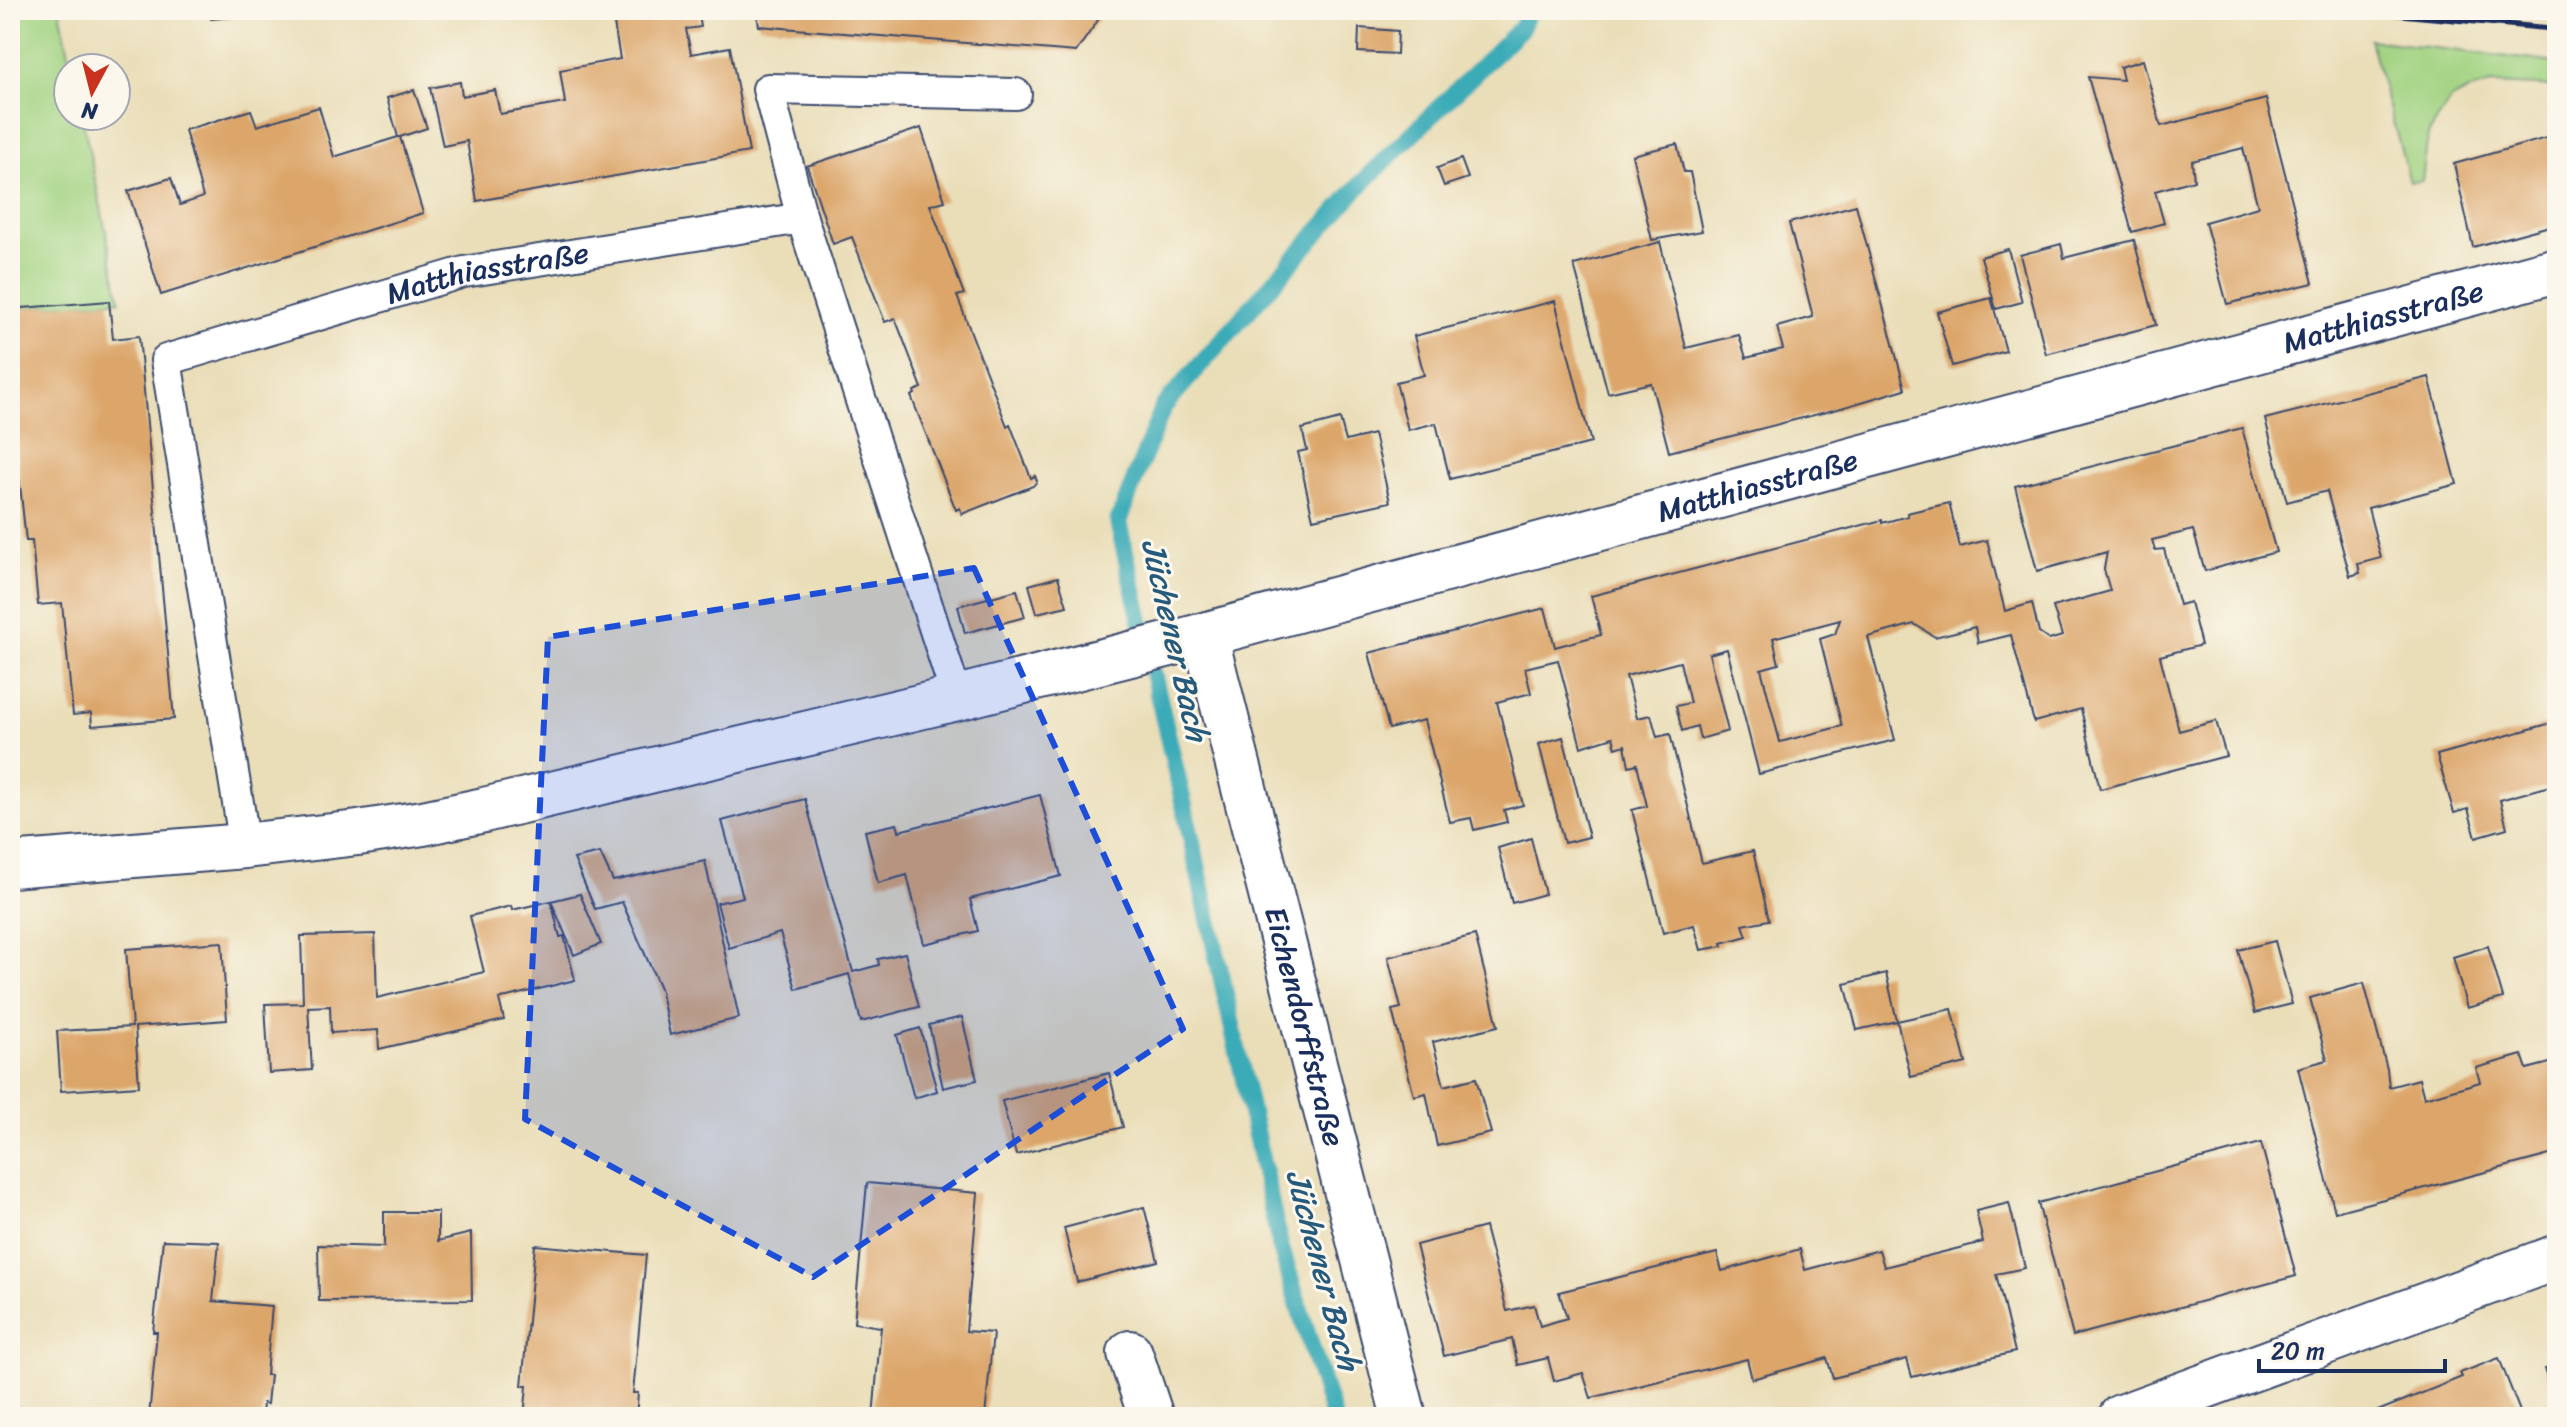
<svg xmlns="http://www.w3.org/2000/svg" width="2567" height="1427" viewBox="0 0 2567 1427" font-family="Sriracha,sans-serif">
<style>
.green{fill:#a2d382;stroke:#5e8170;stroke-width:2}
.lines{fill:none;stroke-linecap:round;stroke-linejoin:round}
.stream{stroke:#3babb7;stroke-width:18}
.building{fill:#dca66b;fill-rule:evenodd}
.service-casing{stroke:#3a496c;stroke-width:34}
.minor-casing{stroke:#3a496c;stroke-width:48}
.service{stroke:#fff;stroke-width:30}
.minor{stroke:#fff;stroke-width:44}
.rail{stroke:#1b2f5e;stroke-width:6}
.marked{fill:#1d4ed8;fill-opacity:0.2;stroke:#1d4ed8;stroke-width:6;stroke-dasharray:16 10;stroke-linejoin:round}
.labels{text-anchor:middle;dominant-baseline:central;stroke-width:6;stroke-linejoin:round;paint-order:stroke}
.street-label{font-size:30px;fill:#1b2f5e;stroke:#fbf7ec}
.water-label{font-size:32px;font-style:italic;fill:#265a7d;stroke:#fbf7ec}
</style>
<rect width="100%" height="100%" fill="#fbf7ec"/>
<filter id="ink" filterUnits="userSpaceOnUse"><feTurbulence type="fractalNoise" baseFrequency=".0125" numOctaves="2"/><feDisplacementMap in="SourceGraphic" scale="16" xChannelSelector="R" yChannelSelector="G"/><feConvolveMatrix kernelMatrix="1 2 1 2 8 2 1 2 1" color-interpolation-filters="sRGB"/></filter>
<filter id="wash" filterUnits="userSpaceOnUse"><feTurbulence type="fractalNoise" baseFrequency=".006" numOctaves="4" result="noise"/><feDisplacementMap in="SourceGraphic" scale="32" xChannelSelector="R" yChannelSelector="G"/><feGaussianBlur stdDeviation="1.8" result="paint"/><feColorMatrix in="noise" values="0 0 0 0 0 0 0 0 0 0 0 0 0 0 0 0 0 1.4 0 .05"/><feComposite in="paint" operator="in"/></filter>
<g filter="url(#wash)">
<rect width="100%" height="100%" fill="#eadeb9"/>
<g class="green">
<path d="M 10,10 L 60,10 L 72,68 L 68,68 L 68,116 L 82,116 L 120,300 L 24,308 L 10,258 Z"/>
<path d="M 2370,40 L 2557,63 L 2557,87 L 2491,84 L 2467,91 L 2450,100 L 2428,135 L 2422,181 L 2410,182 Z"/>
</g>
<g class="lines">
<path class="stream" d="M 1333,1417 L 1280,1245 L 1185,810 L 1118,522 L 1163,407 L 1359,186 L 1521,28 L 1529,10"/>
</g>
<g id="blocks">
<g class="building">
<path d="M 210,10 L 243,10 L 244,16 L 211,19 Z"/>
<path d="M 620,10 L 698,10 L 701,27 L 686,29 L 691,54 L 730,47 L 749,152 L 477,201 L 467,141 L 443,146 L 430,88 L 460,82 L 462,96 L 495,90 L 500,114 L 565,103 L 560,70 L 620,59 L 612,12 Z"/>
<path d="M 756,10 L 1105,10 L 1076,52 L 759,26 Z"/>
<path d="M 1359,28 L 1398,31 L 1397,54 L 1358,52 Z"/>
<path d="M 2143,60 L 2161,126 L 2266,99 L 2313,283 L 2227,304 L 2205,222 L 2258,207 L 2243,148 L 2192,161 L 2194,180 L 2155,191 L 2164,223 L 2132,232 L 2088,77 L 2123,80 L 2120,67 Z"/>
<path d="M 414,90 L 427,128 L 400,137 L 423,213 L 161,295 L 128,191 L 171,178 L 180,205 L 203,197 L 185,130 L 251,110 L 257,126 L 319,107 L 334,157 L 398,137 L 387,98 Z"/>
<path d="M 921,128 L 945,201 L 930,205 L 964,294 L 957,296 L 1007,426 L 1010,424 L 1031,478 L 1035,476 L 1037,481 L 1033,486 L 962,514 L 960,508 L 956,510 L 911,396 L 915,394 L 914,391 L 922,388 L 895,318 L 885,322 L 852,237 L 833,244 L 807,166 Z"/>
<path d="M 2557,135 L 2557,224 L 2473,247 L 2454,164 Z"/>
<path d="M 1677,144 L 1684,172 L 1690,172 L 1702,231 L 1652,240 L 1632,155 Z"/>
<path d="M 1461,159 L 1468,178 L 1444,186 L 1437,168 Z"/>
<path d="M 1856,205 L 1905,389 L 1838,409 L 1669,452 L 1651,383 L 1608,393 L 1574,265 L 1660,242 L 1686,348 L 1739,335 L 1746,358 L 1783,349 L 1777,327 L 1813,317 L 1789,223 Z"/>
<path d="M 2134,240 L 2156,325 L 2046,354 L 2020,255 L 2061,244 L 2064,258 Z"/>
<path d="M 2008,249 L 2022,302 L 1996,309 L 1981,257 Z"/>
<path d="M 1991,298 L 2006,351 L 1952,366 L 1937,312 Z"/>
<path d="M 109,301 L 113,339 L 139,336 L 174,719 L 92,726 L 91,713 L 73,715 L 62,603 L 38,605 L 32,541 L 26,541 L 19,475 L 10,371 L 10,309 Z"/>
<path d="M 1555,301 L 1591,443 L 1450,479 L 1436,423 L 1408,430 L 1396,382 L 1424,375 L 1414,336 Z"/>
<path d="M 2429,377 L 2457,484 L 2368,508 L 2381,558 L 2358,564 L 2360,573 L 2350,576 L 2327,491 L 2287,502 L 2265,419 Z"/>
<path d="M 1340,419 L 1346,441 L 1374,434 L 1390,502 L 1313,519 L 1298,452 L 1307,450 L 1302,429 Z"/>
<path d="M 2242,428 L 2276,552 L 2205,571 L 2193,530 L 2152,540 L 2155,550 L 2164,549 L 2179,605 L 2190,602 L 2201,645 L 2160,656 L 2179,731 L 2216,721 L 2226,756 L 2100,789 L 2081,709 L 2034,722 L 2011,635 L 1978,643 L 1975,627 L 1935,637 L 1914,624 L 1868,637 L 1895,740 L 1759,774 L 1727,649 L 1709,654 L 1728,731 L 1700,739 L 1697,726 L 1682,731 L 1676,706 L 1690,703 L 1680,662 L 1626,676 L 1637,718 L 1651,715 L 1657,737 L 1670,734 L 1702,863 L 1753,851 L 1769,920 L 1743,925 L 1747,936 L 1722,943 L 1723,946 L 1701,950 L 1694,925 L 1663,933 L 1632,810 L 1647,806 L 1637,764 L 1629,766 L 1625,745 L 1616,748 L 1613,737 L 1581,747 L 1558,660 L 1525,668 L 1531,693 L 1497,702 L 1523,805 L 1504,810 L 1507,822 L 1474,830 L 1471,818 L 1450,822 L 1424,720 L 1389,729 L 1369,653 L 1545,608 L 1555,647 L 1588,638 L 1601,635 L 1591,596 L 1882,520 L 1882,523 L 1908,516 L 1907,513 L 1949,503 L 1960,547 L 1987,540 L 2005,611 L 2032,603 L 2039,633 L 2049,640 L 2062,636 L 2053,607 L 2110,591 L 2104,569 L 2107,552 L 2037,571 L 2015,486 ZM 1840,620 L 1835,634 L 1820,639 L 1842,726 L 1780,742 L 1761,669 L 1779,664 L 1773,638 Z"/>
<path d="M 1058,577 L 1067,606 L 1037,613 L 1029,585 Z"/>
<path d="M 1017,590 L 1025,617 L 965,633 L 958,606 Z"/>
<path d="M 2555,722 L 2557,729 L 2557,784 L 2500,800 L 2507,828 L 2476,837 L 2468,809 L 2454,813 L 2437,755 Z"/>
<path d="M 1563,737 L 1589,837 L 1564,843 L 1539,744 Z"/>
<path d="M 1040,795 L 1061,876 L 970,899 L 978,931 L 924,944 L 907,875 L 878,883 L 865,831 L 897,824 L 899,831 Z"/>
<path d="M 805,799 L 853,972 L 879,965 L 878,959 L 905,953 L 919,1007 L 861,1022 L 849,974 L 796,989 L 780,933 L 729,948 L 717,903 L 743,897 L 722,821 Z"/>
<path d="M 1531,838 L 1545,894 L 1512,903 L 1498,848 Z"/>
<path d="M 600,853 L 613,881 L 705,861 L 739,1018 L 670,1035 L 660,988 L 622,902 L 595,909 L 574,859 Z"/>
<path d="M 580,894 L 601,944 L 574,955 L 551,901 L 560,937 L 564,936 L 575,980 L 499,999 L 504,1020 L 379,1049 L 378,1030 L 331,1033 L 330,1006 L 308,1007 L 312,1070 L 269,1073 L 265,1004 L 303,1003 L 301,936 L 375,934 L 377,998 L 484,972 L 470,916 L 511,906 L 512,910 L 551,901 Z"/>
<path d="M 1475,935 L 1498,1026 L 1433,1042 L 1444,1086 L 1476,1078 L 1491,1133 L 1437,1146 L 1426,1093 L 1414,1096 L 1392,1010 L 1401,1008 L 1388,957 Z"/>
<path d="M 2275,941 L 2292,1004 L 2255,1013 L 2238,950 Z"/>
<path d="M 222,942 L 227,1020 L 135,1027 L 139,1086 L 61,1091 L 57,1031 L 132,1027 L 126,949 Z"/>
<path d="M 2488,946 L 2503,998 L 2467,1008 L 2453,957 Z"/>
<path d="M 1886,973 L 1897,1021 L 1857,1030 L 1845,984 Z"/>
<path d="M 2364,983 L 2387,1069 L 2389,1087 L 2419,1079 L 2424,1098 L 2480,1082 L 2476,1068 L 2522,1055 L 2527,1069 L 2557,1061 L 2557,1153 L 2335,1212 L 2298,1068 L 2327,1060 L 2310,998 Z"/>
<path d="M 1952,1009 L 1966,1063 L 1911,1077 L 1897,1021 Z"/>
<path d="M 962,1017 L 977,1080 L 943,1088 L 929,1025 Z"/>
<path d="M 920,1028 L 937,1091 L 914,1098 L 897,1035 Z"/>
<path d="M 1109,1073 L 1123,1127 L 1016,1155 L 1002,1101 Z"/>
<path d="M 2261,1143 L 2296,1276 L 2073,1336 L 2038,1203 Z"/>
<path d="M 867,1183 L 978,1193 L 966,1331 L 993,1333 L 985,1417 L 873,1417 L 881,1327 L 854,1323 Z"/>
<path d="M 2009,1203 L 2025,1268 L 1996,1274 L 2015,1352 L 1912,1377 L 1907,1359 L 1833,1378 L 1827,1358 L 1752,1379 L 1747,1359 L 1591,1398 L 1583,1373 L 1554,1381 L 1548,1358 L 1518,1365 L 1512,1339 L 1444,1356 L 1416,1245 L 1485,1227 L 1507,1311 L 1534,1305 L 1540,1326 L 1567,1318 L 1559,1292 L 1717,1253 L 1722,1271 L 1800,1249 L 1805,1270 L 1879,1250 L 1884,1267 L 1983,1242 L 1976,1211 Z"/>
<path d="M 1144,1207 L 1158,1261 L 1077,1282 L 1064,1228 Z"/>
<path d="M 384,1212 L 438,1212 L 438,1241 L 471,1233 L 472,1300 L 319,1301 L 318,1245 L 384,1247 Z"/>
<path d="M 163,1240 L 219,1242 L 213,1301 L 272,1306 L 266,1375 L 270,1375 L 267,1404 L 263,1403 L 262,1417 L 149,1417 L 157,1332 L 153,1332 Z"/>
<path d="M 535,1245 L 646,1255 L 633,1393 L 638,1393 L 636,1417 L 524,1417 L 527,1386 L 522,1386 Z"/>
<path d="M 2499,1358 L 2521,1414 L 2512,1417 L 2363,1417 L 2462,1377 L 2460,1373 Z"/>
<path d="M 2557,1364 L 2557,1401 L 2545,1369 Z"/>
</g>
</g>
</g>
<g filter="url(#ink)">
<use href="#blocks" fill-opacity="0" stroke="#3a496c" stroke-width="2"/>
<g class="lines">
<g class="service-casing">
<g id="service">
<path d="M 802,218 L 768,89 L 1016,94"/>
<path id="s1" d="M 245,846 L 166,360 L 464,272 L 802,218 L 957,698"/>
</g>
</g>
<g class="minor-casing">
<g id="minor">
<path id="s2" d="M 1205,635 L 1404,1417"/>
<path id="s3" d="M 10,865 L 245,846 L 358,833 L 423,823 L 484,810 L 957,698 L 1178,642 L 2557,270"/>
<path d="M 1130,1353 L 1151,1417"/>
<path d="M 2121,1417 L 2557,1257"/>
</g>
</g>
<use href="#service" class="service"/>
<use href="#minor" class="minor"/>
<path class="rail" d="M 2351,10 L 2557,29"/>
</g>
</g>
<path class="marked" d="M 974,568 L 1183,1029 L 813,1277 L 525,1119 L 548,637 Z"/>
<g class="labels">
<g class="street-label">
<text stroke="none"><textPath href="#s1" startOffset="826">Matthiasstraße</textPath></text>
<text stroke="none"><textPath href="#s3" startOffset="2440">Matthiasstraße</textPath></text>
<text stroke="none"><textPath href="#s3" startOffset="1792">Matthiasstraße</textPath></text>
<text stroke="none"><textPath href="#s2" startOffset="404">Eichendorffstraße</textPath></text>
</g>
<g class="water-label">
<text transform="translate(1175 640) rotate(77)">Jüchener Bach</text>
<text transform="translate(1323 1270) rotate(75)">Jüchener Bach</text>
</g>
</g>
<rect width="2567" height="1427" fill="none" stroke="#fbf7ec" stroke-width="40"/>
<g transform="translate(92 92) rotate(187)"><circle r="38" fill="#fbf7ec" stroke="#a1a7b3" stroke-width="2"/>
<path d="M0-6L14 30L0 20L-14 30Z" fill="#c8321e"/>
<text y="-12" font-size="22" font-weight="bold" text-anchor="middle" fill="#1b2f5e">N</text>
</g>
<path d="M2259 1359v12h186v-12" fill="none" stroke="#1b2f5e" stroke-width="4"/>
<text x="2271" y="1359" font-size="24" fill="#1b2f5e" stroke="#fbf7ec" stroke-width="6" paint-order="stroke">20 m</text>
</svg>
